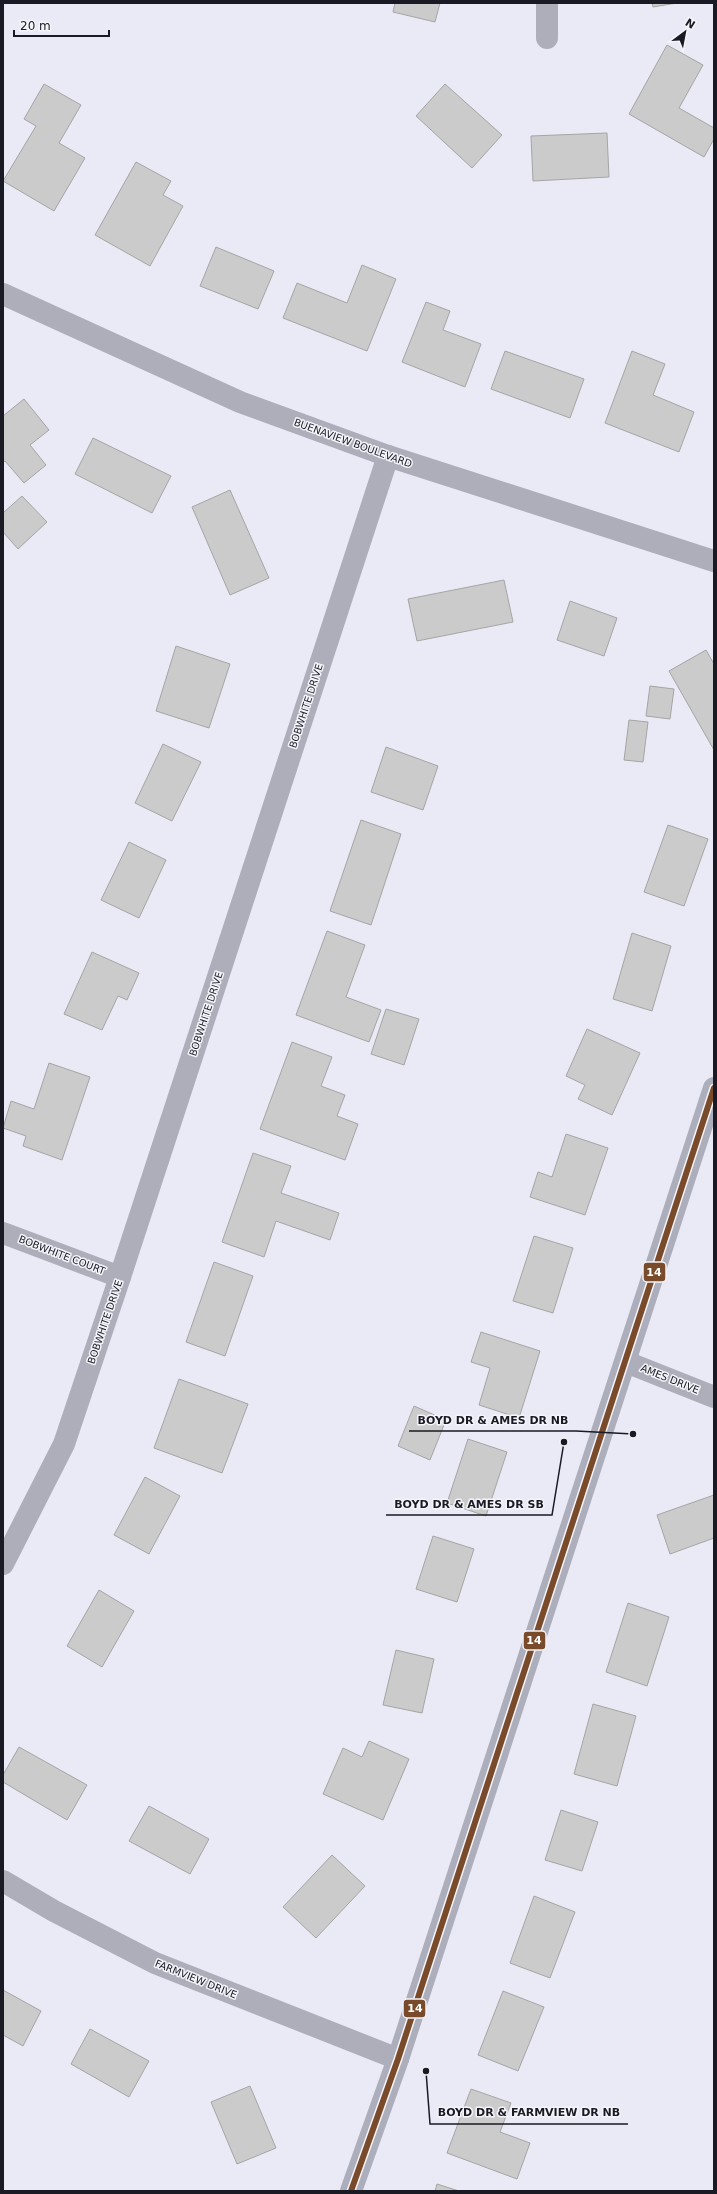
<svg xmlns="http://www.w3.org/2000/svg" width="717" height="2194" viewBox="0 0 717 2194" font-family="'DejaVu Sans',sans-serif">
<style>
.building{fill:#cbcbcb;stroke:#a5a5a5}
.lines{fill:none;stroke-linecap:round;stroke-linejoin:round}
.street{stroke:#adaeba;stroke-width:22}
.secondary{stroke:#adaebb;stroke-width:22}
.bus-1-casing{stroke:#f4f4fa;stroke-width:9}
.bus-1{stroke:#7a4b2a;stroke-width:6}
.labels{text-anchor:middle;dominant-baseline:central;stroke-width:3;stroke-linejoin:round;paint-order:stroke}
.street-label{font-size:10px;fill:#1a1a24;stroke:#f4f4fa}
.leader{fill:none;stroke:#1a1a24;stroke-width:1.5}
.callout-dot{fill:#1a1a24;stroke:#f4f4fa;stroke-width:1.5}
.callout-label{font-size:11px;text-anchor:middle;font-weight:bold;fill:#1a1a24;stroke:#f4f4fa;stroke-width:3;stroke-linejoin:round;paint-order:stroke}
.line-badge{stroke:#f4f4fa;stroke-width:1.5}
.badge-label{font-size:11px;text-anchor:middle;font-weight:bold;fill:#fff}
</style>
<rect width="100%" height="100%" fill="#eaeaf6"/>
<g class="building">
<path d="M 395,3 L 440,3 L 435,22 L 393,12 Z"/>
<path d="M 652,3 L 677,3 L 653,7 Z"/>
<path d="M 667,45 L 703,65 L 679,108 L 714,128 L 714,139 L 704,157 L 629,114 Z"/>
<path d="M 44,84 L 81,105 L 59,143 L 85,158 L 54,211 L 3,181 L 36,126 L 24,119 Z"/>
<path d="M 445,84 L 502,135 L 472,168 L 416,116 Z"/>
<path d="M 607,133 L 609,177 L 533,181 L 531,136 Z"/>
<path d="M 136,162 L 171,181 L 163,195 L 183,206 L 150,266 L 95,235 Z"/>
<path d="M 216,247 L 274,271 L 258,309 L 200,286 Z"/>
<path d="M 362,265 L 396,279 L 367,351 L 283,318 L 297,283 L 347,303 Z"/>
<path d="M 426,302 L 450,311 L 443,330 L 481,344 L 465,387 L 402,362 Z"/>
<path d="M 505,351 L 584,379 L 570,418 L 491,389 Z"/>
<path d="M 632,351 L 665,364 L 653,395 L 694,412 L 679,452 L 605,423 Z"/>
<path d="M 24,399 L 49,430 L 30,445 L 46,465 L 24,483 L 5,461 L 3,463 L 3,416 Z"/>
<path d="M 93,438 L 171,476 L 152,513 L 75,474 Z"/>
<path d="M 230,490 L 269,578 L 230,595 L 192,507 Z"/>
<path d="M 22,496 L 47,522 L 18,549 L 3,532 L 3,513 Z"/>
<path d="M 504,580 L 513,622 L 417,641 L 408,599 Z"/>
<path d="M 570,601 L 617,618 L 604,656 L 557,640 Z"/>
<path d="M 176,646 L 230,664 L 209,728 L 156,711 Z"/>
<path d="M 706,650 L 714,664 L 714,750 L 669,671 Z"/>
<path d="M 650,686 L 674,689 L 670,719 L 646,716 Z"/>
<path d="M 629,720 L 648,722 L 643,762 L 624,760 Z"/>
<path d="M 163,744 L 201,762 L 172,821 L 135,803 Z"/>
<path d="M 386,747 L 438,766 L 423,810 L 371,792 Z"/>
<path d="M 361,820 L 401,834 L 371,925 L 330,911 Z"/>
<path d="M 668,825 L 708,839 L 684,906 L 644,892 Z"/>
<path d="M 129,842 L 166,860 L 139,918 L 101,900 Z"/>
<path d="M 327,931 L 365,945 L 346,997 L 381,1010 L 369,1042 L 296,1015 Z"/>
<path d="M 632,933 L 671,946 L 652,1011 L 613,999 Z"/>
<path d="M 92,952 L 139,973 L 127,1000 L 118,996 L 102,1030 L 64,1014 Z"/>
<path d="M 386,1009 L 419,1019 L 404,1065 L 371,1054 Z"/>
<path d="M 587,1029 L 640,1053 L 612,1115 L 578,1099 L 585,1085 L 566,1076 Z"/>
<path d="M 292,1042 L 332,1057 L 321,1086 L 345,1095 L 337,1116 L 358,1124 L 345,1160 L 260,1129 Z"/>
<path d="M 49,1063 L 90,1077 L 62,1160 L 23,1146 L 26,1136 L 3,1128 L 11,1101 L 34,1109 Z"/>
<path d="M 566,1134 L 608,1148 L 585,1215 L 530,1197 L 538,1172 L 552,1177 Z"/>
<path d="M 253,1153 L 291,1166 L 281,1193 L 339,1213 L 330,1240 L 276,1221 L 264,1257 L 222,1242 Z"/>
<path d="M 534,1236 L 573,1248 L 553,1313 L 513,1301 Z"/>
<path d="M 214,1262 L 253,1276 L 225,1356 L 186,1342 Z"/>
<path d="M 481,1332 L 540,1351 L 519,1418 L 479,1405 L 490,1368 L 471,1362 Z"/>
<path d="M 179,1379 L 248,1404 L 222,1473 L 154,1448 Z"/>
<path d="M 414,1406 L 446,1420 L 430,1460 L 398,1446 Z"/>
<path d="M 468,1439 L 507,1452 L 486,1516 L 447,1503 Z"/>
<path d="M 145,1477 L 180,1496 L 149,1554 L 114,1535 Z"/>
<path d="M 714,1495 L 714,1538 L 670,1554 L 657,1515 Z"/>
<path d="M 433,1536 L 474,1549 L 457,1602 L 416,1589 Z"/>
<path d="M 99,1590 L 134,1611 L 102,1667 L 67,1646 Z"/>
<path d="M 628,1603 L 669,1617 L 647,1686 L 606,1672 Z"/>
<path d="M 396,1650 L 434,1659 L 422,1713 L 383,1705 Z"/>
<path d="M 593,1704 L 636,1716 L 617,1786 L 574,1774 Z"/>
<path d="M 369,1741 L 409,1759 L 383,1820 L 323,1794 L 343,1748 L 362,1757 Z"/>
<path d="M 19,1747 L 87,1785 L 67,1820 L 3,1782 L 3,1775 Z"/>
<path d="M 149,1806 L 209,1839 L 190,1874 L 129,1841 Z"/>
<path d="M 561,1810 L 598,1822 L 582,1871 L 545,1860 Z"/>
<path d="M 332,1855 L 365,1886 L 316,1938 L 283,1907 Z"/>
<path d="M 534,1896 L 575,1912 L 550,1978 L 510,1963 Z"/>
<path d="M 3,1990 L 41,2011 L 23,2046 L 3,2035 Z"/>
<path d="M 503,1991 L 544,2007 L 518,2071 L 478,2055 Z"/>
<path d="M 90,2029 L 149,2061 L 129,2097 L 71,2064 Z"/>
<path d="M 250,2086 L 276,2148 L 237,2164 L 211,2102 Z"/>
<path d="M 471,2089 L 511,2103 L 500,2132 L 530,2143 L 517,2179 L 447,2153 Z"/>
<path d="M 437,2184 L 459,2191 L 435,2191 Z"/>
</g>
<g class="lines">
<g class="street">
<path d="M 547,3 L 547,38"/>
<path d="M 3,294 L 240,402 L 388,456 L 714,561"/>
<path d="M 3,1233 L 120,1277"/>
<path d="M 626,1362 L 714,1397"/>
<path d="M 3,1564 L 64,1444 L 120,1277 L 388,456"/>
<path d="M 3,1881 L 54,1911 L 155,1963 L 398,2059"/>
</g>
<path class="secondary" d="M 351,2191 L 398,2059 L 714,1088"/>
<g class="bus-1-casing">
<path id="bus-1" d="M 351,2191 L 398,2059 L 714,1088"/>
</g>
<use href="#bus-1" class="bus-1"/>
</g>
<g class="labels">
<g class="street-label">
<text transform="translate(353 443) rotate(20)">BUENAVIEW BOULEVARD</text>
<text transform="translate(306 706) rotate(-72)">BOBWHITE DRIVE</text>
<text transform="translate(206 1014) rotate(-72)">BOBWHITE DRIVE</text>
<text transform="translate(62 1255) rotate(21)">BOBWHITE COURT</text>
<text transform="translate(105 1322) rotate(-71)">BOBWHITE DRIVE</text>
<text transform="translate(670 1379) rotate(22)">AMES DRIVE</text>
<text transform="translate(196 1979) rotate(22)">FARMVIEW DRIVE</text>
</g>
</g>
<path class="leader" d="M633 1434L576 1431H409M564 1442L552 1515H386M426 2071L430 2124H628"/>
<g class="callout-dot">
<circle cx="633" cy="1434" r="4"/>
<circle cx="564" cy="1442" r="4"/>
<circle cx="426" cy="2071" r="4"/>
</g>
<g class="callout-label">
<text x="493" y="1424">BOYD DR &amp; AMES DR NB</text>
<text x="469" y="1508">BOYD DR &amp; AMES DR SB</text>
<text x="529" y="2116">BOYD DR &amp; FARMVIEW DR NB</text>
</g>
<g class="line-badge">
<rect x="643" y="1262" width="23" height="20" rx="4" fill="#7a4b2a"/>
<rect x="523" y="1631" width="23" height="19" rx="4" fill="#7a4b2a"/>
<rect x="403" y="1999" width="23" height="19" rx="4" fill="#7a4b2a"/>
</g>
<g class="badge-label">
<text x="654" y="1276">14</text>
<text x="534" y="1644">14</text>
<text x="415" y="2012">14</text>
</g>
<rect width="717" height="2194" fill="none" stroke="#1a1a24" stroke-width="8"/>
<g transform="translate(685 32) rotate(32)" stroke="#f4f4fa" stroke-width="3" paint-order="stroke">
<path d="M0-3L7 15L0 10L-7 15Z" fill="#1a1a24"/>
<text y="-6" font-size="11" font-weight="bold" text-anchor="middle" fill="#1a1a24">N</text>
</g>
<path d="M14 30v6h95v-6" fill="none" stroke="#1a1a24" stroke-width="2"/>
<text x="20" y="30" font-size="12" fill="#1a1a24" stroke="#f4f4fa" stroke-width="3" paint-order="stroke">20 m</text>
</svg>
